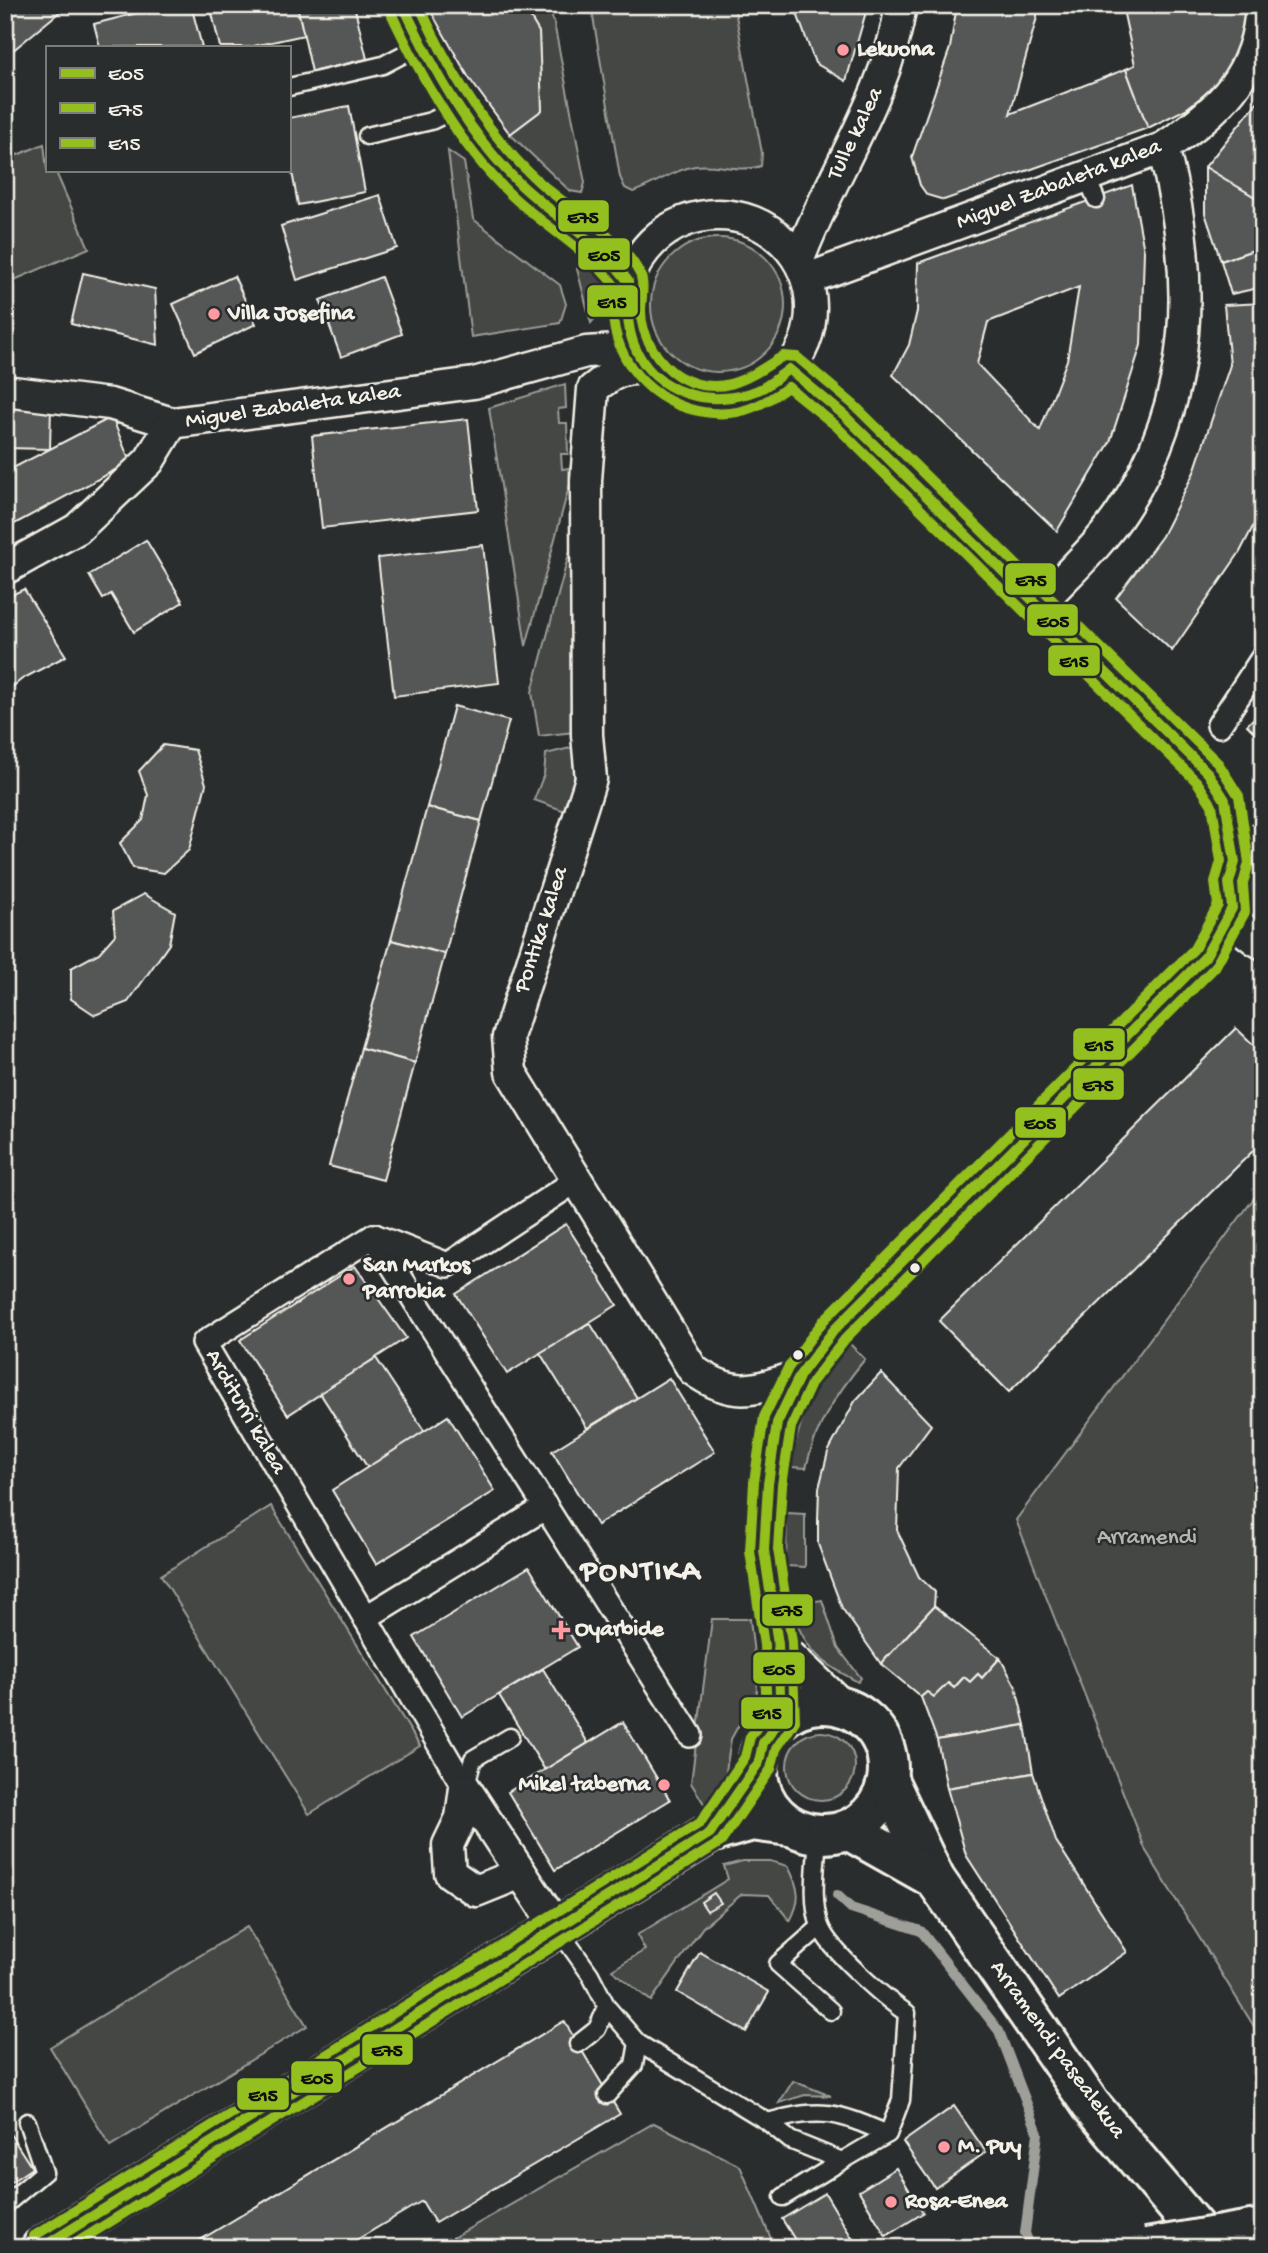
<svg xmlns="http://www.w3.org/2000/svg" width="1268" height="2253" viewBox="0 0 1268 2253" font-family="'Gochi Hand',sans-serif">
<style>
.green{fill:#444645;stroke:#9c9c96;stroke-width:2}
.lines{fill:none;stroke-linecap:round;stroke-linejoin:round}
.stream{stroke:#9f9f9a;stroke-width:10}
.building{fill:#555756;stroke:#f4f1e8;stroke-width:2;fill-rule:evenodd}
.service-casing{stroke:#f4f1e8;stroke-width:21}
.pedestrian-casing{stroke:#f4f1e8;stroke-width:28}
.minor-casing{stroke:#f4f1e8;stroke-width:35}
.tertiary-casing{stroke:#f4f1e8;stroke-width:44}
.service{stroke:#2a2d2e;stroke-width:16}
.pedestrian{stroke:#2a2d2e;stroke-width:23}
.minor{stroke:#2a2d2e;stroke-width:30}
.tertiary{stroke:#2a2d2e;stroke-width:38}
.motorway-bridge-casing{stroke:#f4f1e8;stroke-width:44;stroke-linecap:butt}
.motorway-bridge{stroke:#2a2d2e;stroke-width:38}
.bus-1-casing{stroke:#2a2d2e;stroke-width:16}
.bus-2-casing{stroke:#2a2d2e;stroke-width:16}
.bus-3-casing{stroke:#2a2d2e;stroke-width:16}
.bus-1{stroke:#93c01f;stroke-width:10}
.bus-2{stroke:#93c01f;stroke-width:10}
.bus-3{stroke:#93c01f;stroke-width:10}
.poi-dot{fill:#ff9aa2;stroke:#2a2d2e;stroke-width:2.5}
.bus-dot{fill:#f4f1e8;stroke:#2a2d2e;stroke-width:2.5}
.labels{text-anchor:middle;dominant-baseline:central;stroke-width:5;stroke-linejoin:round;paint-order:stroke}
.poi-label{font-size:23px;font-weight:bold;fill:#f4f1e8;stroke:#2a2d2e;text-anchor:start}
.street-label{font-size:23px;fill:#f4f1e8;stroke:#2a2d2e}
.park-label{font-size:23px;fill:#b6b5af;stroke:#2a2d2e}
.district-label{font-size:30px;font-weight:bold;letter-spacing:2px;fill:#f4f1e8;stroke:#2a2d2e}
.line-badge{stroke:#2a2d2e;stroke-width:2.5}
.pale-badge-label{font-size:19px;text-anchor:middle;font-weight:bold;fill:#111}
</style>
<rect width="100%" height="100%" fill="#2a2d2e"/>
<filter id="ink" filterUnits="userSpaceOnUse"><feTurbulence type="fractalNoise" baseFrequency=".0143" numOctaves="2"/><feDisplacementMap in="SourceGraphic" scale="14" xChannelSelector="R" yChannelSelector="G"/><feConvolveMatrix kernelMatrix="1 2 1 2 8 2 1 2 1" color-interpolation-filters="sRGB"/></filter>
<g filter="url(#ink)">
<g class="green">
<path d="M 523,5 L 548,5 L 554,23 L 585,183 L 582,193 L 570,191 L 510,134 L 542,110 L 539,32 Z"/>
<path d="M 591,5 L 734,5 L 762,153 L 761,166 C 741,173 717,163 695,166 C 673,170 654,185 633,192 L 625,188 L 620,177 Z"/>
<path d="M 44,144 L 47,170 L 55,170 L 89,248 L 5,284 L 5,160 Z"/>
<path d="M 448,151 L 464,162 L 473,219 L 560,285 L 566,304 L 560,323 L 471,337 Z"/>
<circle cx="718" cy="305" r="67"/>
<path d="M 586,257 C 610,274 612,301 591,323 L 577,269 Z"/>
<path d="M 565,384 L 566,408 L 558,409 L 559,423 L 567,423 L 568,454 L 561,454 L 562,469 L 569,468 L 570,483 L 526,646 L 489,408 Z"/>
<path d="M 570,550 L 574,732 L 539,736 L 532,692 Z"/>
<path d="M 574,747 L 574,780 L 565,811 L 534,800 L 544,774 L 546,754 Z"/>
<path d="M 1263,847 L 1263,928 C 1233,900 1239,876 1263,847 Z"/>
<path d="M 1263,1186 L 1263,2041 L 1146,1851 L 1016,1520 Z"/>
<path d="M 849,1343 L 865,1359 C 837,1393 816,1424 806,1468 L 791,1467 C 800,1410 814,1386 849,1343 Z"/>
<path d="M 271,1506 L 420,1746 L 309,1814 L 161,1575 Z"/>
<path d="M 787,1513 L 805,1514 L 805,1567 L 786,1566 Z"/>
<path d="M 822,1600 L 838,1648 L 861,1678 L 858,1682 C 816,1660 806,1650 789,1605 Z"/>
<path d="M 712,1619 L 750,1619 L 758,1690 L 731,1739 L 724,1784 L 717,1800 L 708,1810 L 691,1783 Z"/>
<circle cx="821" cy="1766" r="34"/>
<path d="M 743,1861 L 770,1861 L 788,1866 C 799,1888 802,1899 790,1921 L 769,1895 L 742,1894 L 703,1927 L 651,2001 L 612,1970 L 645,1950 L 637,1935 L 728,1879 L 724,1866 Z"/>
<path d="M 247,1927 L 307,2026 L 110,2146 L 50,2047 Z"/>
<path d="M 793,2081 L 831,2096 L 805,2095 L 779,2103 Z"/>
<path d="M 654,2123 L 740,2166 L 775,2248 L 435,2248 Z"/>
</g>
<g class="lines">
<path class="stream" d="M 837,1895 L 851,1908 L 921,1931 L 999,2031 L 1038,2133 L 1025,2233 L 1031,2248"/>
</g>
<g class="building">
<path d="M 5,5 L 68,5 L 5,57 Z"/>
<path d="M 168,5 L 191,5 L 202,47 L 100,47 L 94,24 Z"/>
<path d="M 210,5 L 297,5 L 304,35 L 249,47 L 220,47 Z"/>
<path d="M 297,5 L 354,5 L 367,59 L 312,72 Z"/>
<path d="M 427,5 L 523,5 L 539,32 L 542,110 L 510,134 L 469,78 Z"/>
<path d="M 794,5 L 868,5 L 846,81 L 815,63 Z"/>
<path d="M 957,5 L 1037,5 L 1037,17 L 1010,114 L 1126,69 L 1148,128 L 944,200 L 927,195 L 920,185 L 912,157 L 950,48 Z"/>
<path d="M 1122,5 L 1248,5 L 1237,50 L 1218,84 L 1186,109 L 1148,128 L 1126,69 L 1135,65 Z"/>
<path d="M 1263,95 L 1263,202 L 1205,167 Z"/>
<path d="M 349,106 L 365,192 L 298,205 L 289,155 L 289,118 Z"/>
<path d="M 1205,167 L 1263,202 L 1263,247 L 1221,261 L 1205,213 Z"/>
<path d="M 1132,185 L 1144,251 L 1141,345 L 1110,442 L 1057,531 L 893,375 L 909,345 L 917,311 L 918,263 ZM 1079,287 L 1067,360 L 1040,430 L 977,364 L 988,322 Z"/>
<path d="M 380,195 L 397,248 L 297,280 L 281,226 Z"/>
<path d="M 1263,247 L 1263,287 L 1231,294 L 1221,261 Z"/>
<path d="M 83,273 L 155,289 L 158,345 L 71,324 Z"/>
<path d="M 234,276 L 256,324 L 195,353 L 173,304 Z"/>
<path d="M 381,277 L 402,334 L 341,357 L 320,300 Z"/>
<path d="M 1263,303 L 1263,507 L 1240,552 L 1172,651 L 1116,598 L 1162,536 L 1194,472 L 1230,365 L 1224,305 Z"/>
<path d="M 5,404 L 51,405 L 50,449 L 5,448 Z"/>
<path d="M 112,417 L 130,462 L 5,529 L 5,472 Z"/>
<path d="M 468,419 L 478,510 L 322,528 L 312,436 Z"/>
<path d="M 146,540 L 183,602 L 134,632 L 111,594 L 103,599 L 89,575 Z"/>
<path d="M 483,545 L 499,683 L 394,696 L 378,558 Z"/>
<path d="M 24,589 L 66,656 L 22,679 L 5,693 L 5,598 Z"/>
<path d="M 454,706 L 509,721 L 481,821 L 427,807 Z"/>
<path d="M 1263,709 L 1263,741 L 1247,725 Z"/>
<path d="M 163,745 L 195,750 L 206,784 L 189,850 L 164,873 L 133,868 L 120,843 L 143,820 L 148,795 L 139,771 Z"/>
<path d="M 427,807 L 481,821 L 445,954 L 391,940 Z"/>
<path d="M 144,894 L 175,912 L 169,944 L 128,1002 L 95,1015 L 71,999 L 71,968 L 99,953 L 115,935 L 113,911 Z"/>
<path d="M 391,940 L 445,954 L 415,1063 L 361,1048 Z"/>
<path d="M 1236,1028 L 1263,1054 L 1263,1141 L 1009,1392 L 939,1321 Z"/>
<path d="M 361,1048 L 415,1063 L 383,1180 L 329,1166 Z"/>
<path d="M 566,1224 L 617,1305 L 507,1374 L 456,1294 Z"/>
<path d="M 355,1266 L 406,1338 L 288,1415 L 240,1340 Z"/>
<path d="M 590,1323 L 637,1398 L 587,1428 L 540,1353 Z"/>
<path d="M 376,1358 L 425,1432 L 368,1468 L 320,1393 Z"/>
<path d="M 881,1373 L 931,1425 L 899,1468 L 897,1530 L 919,1577 L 935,1592 L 934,1606 L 881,1664 L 842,1608 L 818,1544 L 818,1520 L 819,1488 L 828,1452 L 855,1401 Z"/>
<path d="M 669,1378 L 715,1452 L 597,1525 L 552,1451 Z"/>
<path d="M 448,1416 L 495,1491 L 376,1564 L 332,1490 Z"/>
<path d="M 529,1567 L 578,1647 L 462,1717 L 414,1637 Z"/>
<path d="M 934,1606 L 1000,1658 L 982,1678 L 978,1674 L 970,1682 L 964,1677 L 954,1688 L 948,1683 L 934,1697 L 927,1692 L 921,1697 L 881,1664 Z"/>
<path d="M 1000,1658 L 1016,1687 L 1025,1725 L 937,1740 L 921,1697 L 927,1692 L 934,1697 L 948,1683 L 954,1688 L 964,1677 L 970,1682 L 978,1674 L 982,1678 Z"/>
<path d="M 543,1669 L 588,1743 L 545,1770 L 499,1695 Z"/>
<path d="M 623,1722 L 670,1800 L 555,1870 L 508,1792 Z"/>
<path d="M 1025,1725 L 1033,1773 L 947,1788 L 937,1740 Z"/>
<path d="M 1033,1773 L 1056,1841 L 1127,1952 L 1059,1999 L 966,1855 L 947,1788 Z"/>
<path d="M 714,1893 L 721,1903 L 707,1911 L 701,1902 Z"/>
<path d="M 700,1952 L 769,1992 L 746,2032 L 677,1992 Z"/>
<path d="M 564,2021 L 620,2114 L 435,2223 L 422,2201 L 343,2248 L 187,2248 Z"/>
<path d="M 954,2106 L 986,2152 L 935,2188 L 903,2142 Z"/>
<path d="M 5,2126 L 32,2168 L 5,2186 Z"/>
<path d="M 896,2168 L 923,2213 L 886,2236 L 859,2191 Z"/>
<path d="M 825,2193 L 852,2238 L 836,2248 L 800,2248 L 782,2219 Z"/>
</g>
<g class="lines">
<g class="service-casing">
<g id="service">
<path d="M 289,87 L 383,65 L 421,45"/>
<path d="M 367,136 L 431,121 L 460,107"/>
<path d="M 1086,176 L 1096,199"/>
<path d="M 465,1788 L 473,1759 L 510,1737"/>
<path d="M 818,1834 C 817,1862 810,1899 820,1926 C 828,1949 885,1999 907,2013 L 901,2100 L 888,2134 L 842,2161"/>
<path d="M 820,1927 L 778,1964 L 831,2011"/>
<path d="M 558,1929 L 590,1974 L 607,2007 L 638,2043 L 768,2122 L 790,2140 L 842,2161 L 783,2197"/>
<path d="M 578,2044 L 597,2029 L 607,2007"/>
<path d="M 607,2095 L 634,2065 L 638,2043"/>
<path d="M 768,2122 C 823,2107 836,2112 888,2134"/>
<path d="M 5,2205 L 44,2172 L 27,2122"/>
</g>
</g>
<g class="pedestrian-casing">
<g id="pedestrian">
<path d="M 1219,725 L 1263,658"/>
<path d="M 374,1236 L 690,1735"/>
<path d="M 365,1618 L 546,1507"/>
<path d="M 465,1788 L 204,1343 L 374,1236 L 448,1265 L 577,1180"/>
</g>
</g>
<g class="minor-casing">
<g id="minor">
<path d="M 403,5 C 431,68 469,131 517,181 C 552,217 600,238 628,281"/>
<circle cx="718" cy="308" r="93"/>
<path d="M 799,259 C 831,173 887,98 901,5"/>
<path d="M 807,279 L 1163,148 C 1218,111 1258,76 1261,5"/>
<path d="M 649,369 C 624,367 612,373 593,389 L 586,480 L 587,735 L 591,779 L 508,1037 L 511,1072 L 693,1370 C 735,1400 755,1390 800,1375"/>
<path d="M 789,369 L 844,415 L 1208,773 L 1225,800 L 1235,862"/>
<path d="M 5,391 L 110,404 L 172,423 L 474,383 L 586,352 L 634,349"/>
<path d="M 5,569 L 77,529 L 149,461 L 172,423"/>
<path d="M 1038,606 C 1065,576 1101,544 1122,511 C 1196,397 1197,274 1163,148"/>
<path d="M 1263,836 C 1221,861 1216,921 1263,944"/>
<path d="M 778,1644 L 842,1705"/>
<path d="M 781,1718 L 778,1644 L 764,1550 L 768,1484 L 777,1423 L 800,1375 L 834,1330 L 1205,957 L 1232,908"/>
<path d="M 465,1788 L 558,1929"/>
<path d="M 465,1788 L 461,1818 L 448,1845 L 450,1873 L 476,1891 L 521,1873"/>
</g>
</g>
<g class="tertiary-casing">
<g id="tertiary">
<circle cx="823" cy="1769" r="65"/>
<path d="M 888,1780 L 935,1879 L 949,1899 L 1091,2105 L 1212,2248"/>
<path d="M 848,1830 L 935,1879"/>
<path d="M 41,2248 L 710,1833 L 752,1821 L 789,1826"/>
</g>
</g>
<use href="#service" class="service"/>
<use href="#pedestrian" class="pedestrian"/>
<use href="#minor" class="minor"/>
<use href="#tertiary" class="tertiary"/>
<g class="motorway-bridge-casing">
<path id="motorway-bridge" d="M 1147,2248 L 1263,2228"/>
</g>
<use href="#motorway-bridge" class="motorway-bridge"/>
<g class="bus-1-casing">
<path id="bus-1" d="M 41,2248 L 710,1833 L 759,1762 L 763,1743 L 781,1718 L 778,1644 L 764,1550 L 768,1484 L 777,1423 L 800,1375 L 834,1330 L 1205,957 L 1232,908 L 1229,883 L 1235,862 L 1225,800 L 1208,773 L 844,415 L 789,369 C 779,376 769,386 758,390 C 712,409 654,395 634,345 C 626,324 627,303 628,281 C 598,241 556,218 520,184 C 469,135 433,69 403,5"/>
</g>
<g class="bus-2-casing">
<path id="bus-2" d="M 68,2248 L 721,1842 L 771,1769 L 776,1749 L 795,1721 L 792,1642 L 778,1549 L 782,1485 L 791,1427 L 812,1382 L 845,1339 L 1215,967 L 1245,912 L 1243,884 L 1249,863 L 1239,796 L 1218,763 L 854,405 L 797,357 L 783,356 C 750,377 721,399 680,377 C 658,364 641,336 641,311 C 641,300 645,284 640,274 C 619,233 570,211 538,181 C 485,133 448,69 419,5"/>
</g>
<g class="bus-3-casing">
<path id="bus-3" d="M 34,2236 L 700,1823 L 745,1757 L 750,1737 L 767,1713 L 764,1645 L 750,1551 L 754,1482 L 764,1417 L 788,1368 L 824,1320 L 1194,949 L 1218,905 L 1215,882 L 1221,861 L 1212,805 L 1197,782 L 835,425 L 788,387 C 771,399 752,411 730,413 C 672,418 619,377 613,318 C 611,307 613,296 614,285 C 586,248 543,226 510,194 C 457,143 421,76 390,11"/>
</g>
<use href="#bus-1" class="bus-1"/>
<use href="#bus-2" class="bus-2"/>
<use href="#bus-3" class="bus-3"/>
</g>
</g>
<g class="poi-dot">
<circle cx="843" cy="50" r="7"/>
<circle cx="214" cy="314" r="7"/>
<circle cx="349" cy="1279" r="7"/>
<path d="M557.5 1619.5h7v7h7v7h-7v7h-7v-7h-7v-7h7z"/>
<circle cx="664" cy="1785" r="7"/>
<circle cx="944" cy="2147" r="7"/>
<circle cx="891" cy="2202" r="7"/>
</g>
<g class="bus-dot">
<circle cx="915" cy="1268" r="6"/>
<circle cx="798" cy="1355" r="6"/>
</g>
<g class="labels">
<g class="poi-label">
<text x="857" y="50">Lekuona</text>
<text x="228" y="314">Villa Josefina</text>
<text x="363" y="1266">San Markos<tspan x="363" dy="26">Parrokia</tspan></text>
<text x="575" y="1630">Oyarbide</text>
<text x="650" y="1785" text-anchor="end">Mikel taberna</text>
<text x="958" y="2147">M. Puy</text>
<text x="905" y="2202">Rosa-Enea</text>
</g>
<g class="street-label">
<text transform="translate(856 134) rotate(-64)">Tulle kalea</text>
<text transform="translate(1059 185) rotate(-21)">Miguel Zabaleta kalea</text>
<text transform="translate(293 407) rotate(-8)">Miguel Zabaleta kalea</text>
<text transform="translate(542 930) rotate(-72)">Pontika kalea</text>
<text transform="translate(245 1412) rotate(60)">Arditurri kalea</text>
<text transform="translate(1057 2050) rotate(54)">Arramendi pasealekua</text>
</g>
<g class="park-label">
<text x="1147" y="1538">Arramendi</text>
</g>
<g class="district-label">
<text x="641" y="1573">PONTIKA</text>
</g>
</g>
<g class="line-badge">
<rect x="557" y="199" width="53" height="34" rx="7" fill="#93c01f"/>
<rect x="577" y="237" width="54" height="34" rx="7" fill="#93c01f"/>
<rect x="586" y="284" width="53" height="34" rx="7" fill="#93c01f"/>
<rect x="1004" y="562" width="53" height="34" rx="7" fill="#93c01f"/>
<rect x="1026" y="603" width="53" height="34" rx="7" fill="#93c01f"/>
<rect x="1047" y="644" width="54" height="33" rx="7" fill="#93c01f"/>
<rect x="1072" y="1027" width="54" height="34" rx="7" fill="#93c01f"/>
<rect x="1072" y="1067" width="53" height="34" rx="7" fill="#93c01f"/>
<rect x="1014" y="1106" width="53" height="33" rx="7" fill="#93c01f"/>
<rect x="761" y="1593" width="53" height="34" rx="7" fill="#93c01f"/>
<rect x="752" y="1651" width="54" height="34" rx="7" fill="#93c01f"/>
<rect x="740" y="1696" width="54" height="34" rx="7" fill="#93c01f"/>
<rect x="361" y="2033" width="53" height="33" rx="7" fill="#93c01f"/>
<rect x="290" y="2060" width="53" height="34" rx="7" fill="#93c01f"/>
<rect x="236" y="2077" width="54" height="34" rx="7" fill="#93c01f"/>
</g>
<g class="pale-badge-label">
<text x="583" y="223">E75</text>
<text x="604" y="261">E05</text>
<text x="612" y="308">E15</text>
<text x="1031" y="586">E75</text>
<text x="1053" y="627">E05</text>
<text x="1074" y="667">E15</text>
<text x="1099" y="1051">E15</text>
<text x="1098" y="1091">E75</text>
<text x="1040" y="1129">E05</text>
<text x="787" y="1616">E75</text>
<text x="779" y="1675">E05</text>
<text x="767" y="1719">E15</text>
<text x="387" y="2056">E75</text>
<text x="317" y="2084">E05</text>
<text x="263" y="2101">E15</text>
</g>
<rect width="1268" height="2253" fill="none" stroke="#2a2d2e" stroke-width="28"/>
<rect x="14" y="14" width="1240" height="2225" fill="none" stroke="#f4f1e8" stroke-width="2.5" filter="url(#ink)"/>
<rect x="46" y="46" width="245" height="126" fill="#2a2d2e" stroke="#7b7b78" stroke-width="2"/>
<rect x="60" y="68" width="35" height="10" fill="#93c01f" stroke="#7b7b78" stroke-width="2"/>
<text x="108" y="80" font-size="21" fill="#f4f1e8">E05</text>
<rect x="60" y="103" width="35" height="10" fill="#93c01f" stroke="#7b7b78" stroke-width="2"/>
<text x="108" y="116" font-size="21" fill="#f4f1e8">E75</text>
<rect x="60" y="138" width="35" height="10" fill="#93c01f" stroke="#7b7b78" stroke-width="2"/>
<text x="108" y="150" font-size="21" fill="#f4f1e8">E15</text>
</svg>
